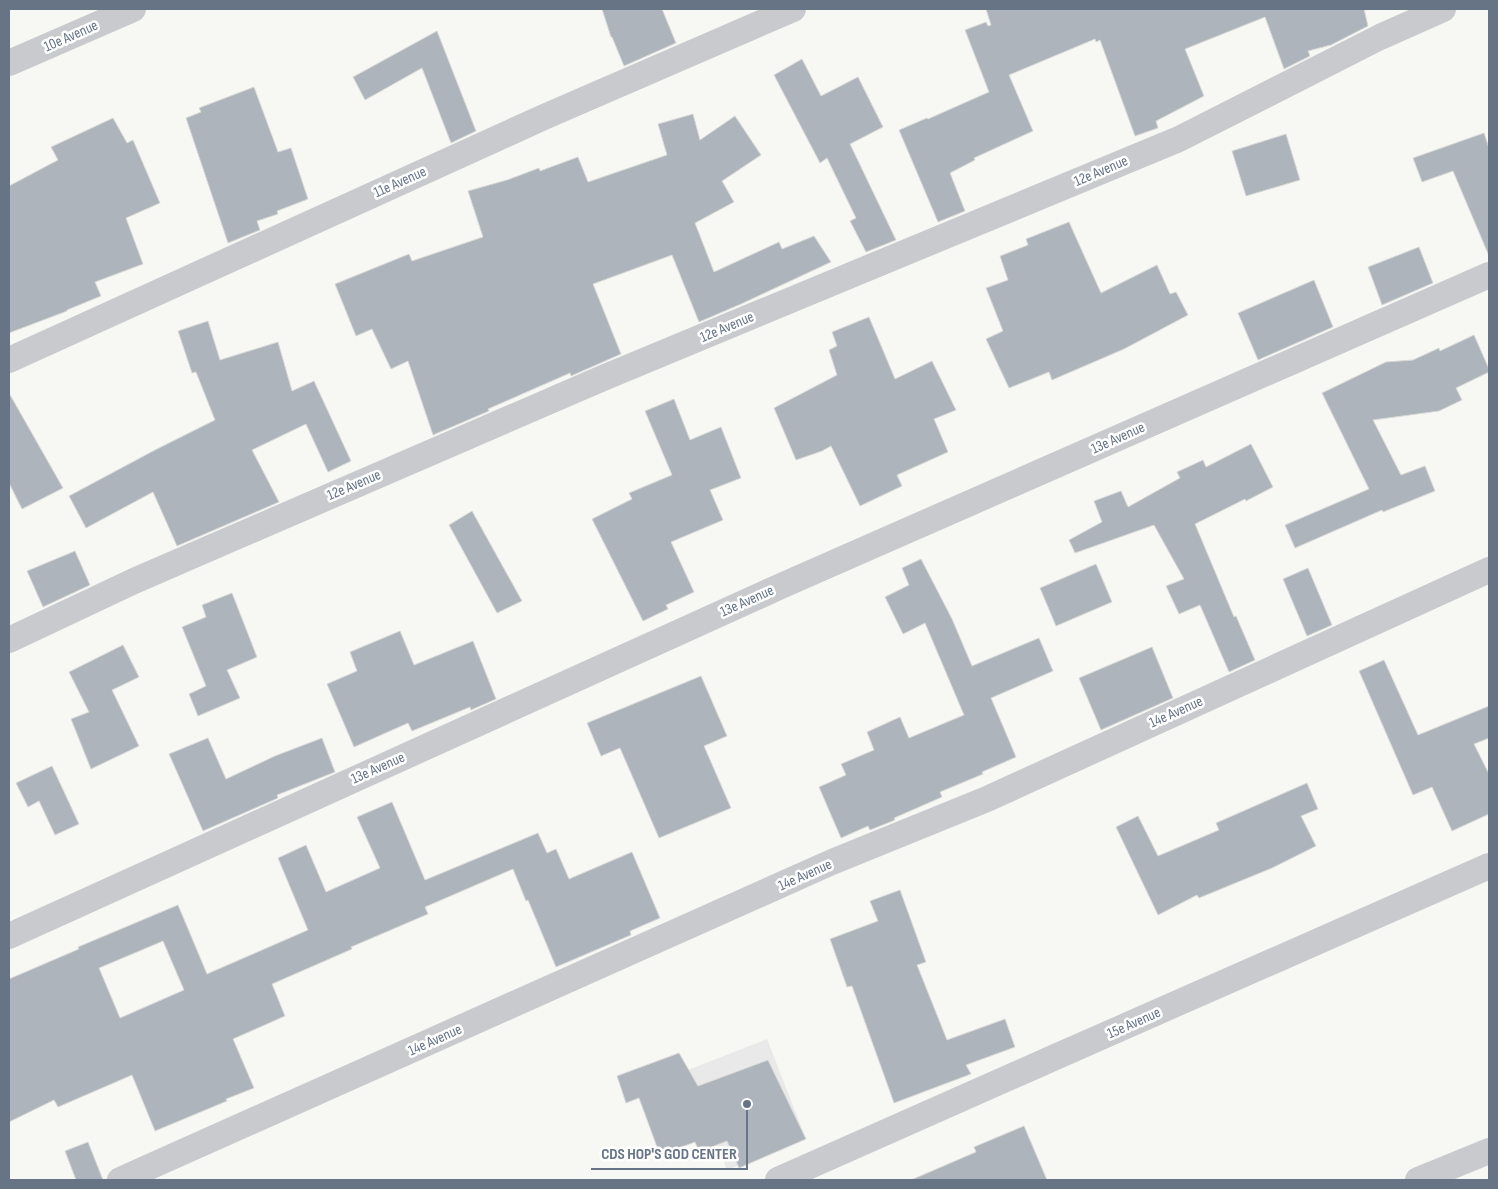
<svg xmlns="http://www.w3.org/2000/svg" width="1498" height="1189" viewBox="0 0 1498 1189" font-family="'Sofia Sans Condensed',sans-serif">
<style>
.built{fill:#e8e9e8}
.building{fill:#aeb4bb;stroke:#d9d9d7;fill-rule:evenodd}
.lines{fill:none;stroke-linecap:round;stroke-linejoin:round}
.minor{stroke:#c8cace;stroke-width:26}
.labels{text-anchor:middle;dominant-baseline:central;stroke-width:5;stroke-linejoin:round;paint-order:stroke}
.street-label{font-size:15px;fill:#667486;stroke:#fff}
.leader{fill:none;stroke:#667486;stroke-width:2}
.callout-dot{fill:#667486;stroke:#fff;stroke-width:2}
.callout-label{font-size:16px;text-anchor:middle;font-weight:bold;fill:#667486;stroke:#fff;stroke-width:5;stroke-linejoin:round;paint-order:stroke}
</style>
<rect width="100%" height="100%" fill="#f7f7f4"/>
<path class="built" d="M 767,1039 L 806,1139 L 727,1170 L 688,1070 Z"/>
<g class="building">
<path d="M 602,9 L 662,9 L 676,43 L 624,66 L 612,37 L 611,37 Z"/>
<path d="M 986,9 L 1364,9 L 1368,26 L 1331,45 L 1308,51 L 1310,56 L 1284,69 L 1265,17 L 1185,49 L 1204,96 L 1156,121 L 1158,128 L 1135,136 L 1100,40 L 1096,42 L 1095,39 L 1009,75 L 1033,131 L 974,158 L 975,160 L 950,173 L 965,211 L 938,222 L 899,130 L 927,118 L 928,119 L 989,92 L 965,30 L 986,22 L 988,26 L 991,25 Z"/>
<path d="M 437,31 L 476,131 L 451,143 L 422,68 L 365,100 L 353,77 Z"/>
<path d="M 802,59 L 821,96 L 858,77 L 883,127 L 850,144 L 896,240 L 866,252 L 850,221 L 856,218 L 827,158 L 820,163 L 774,75 Z"/>
<path d="M 254,87 L 278,152 L 291,148 L 308,199 L 277,211 L 278,214 L 257,221 L 260,230 L 228,243 L 186,118 L 201,112 L 199,108 Z"/>
<path d="M 693,114 L 700,140 L 735,116 L 761,155 L 722,181 L 734,202 L 695,223 L 714,272 L 779,242 L 782,249 L 814,236 L 831,262 L 741,304 L 699,322 L 672,255 L 593,284 L 621,354 L 571,376 L 570,373 L 488,409 L 489,411 L 433,435 L 408,361 L 391,369 L 372,329 L 356,336 L 335,284 L 409,254 L 412,261 L 483,237 L 468,191 L 507,180 L 539,168 L 540,171 L 578,157 L 588,182 L 667,155 L 658,124 Z"/>
<path d="M 113,118 L 127,143 L 133,140 L 160,203 L 126,218 L 143,264 L 95,282 L 101,296 L 67,310 L 67,311 L 9,333 L 9,186 L 58,160 L 51,147 Z"/>
<path d="M 1484,133 L 1489,148 L 1489,256 L 1453,171 L 1422,182 L 1413,158 Z"/>
<path d="M 1286,134 L 1300,180 L 1246,196 L 1232,151 Z"/>
<path d="M 1069,222 L 1101,293 L 1157,265 L 1170,294 L 1176,292 L 1188,315 L 1124,349 L 1052,380 L 1049,372 L 1009,388 L 986,339 L 1003,331 L 986,288 L 1008,280 L 1000,256 L 1028,245 L 1026,239 Z"/>
<path d="M 1419,247 L 1433,283 L 1382,305 L 1368,267 Z"/>
<path d="M 1314,280 L 1333,327 L 1258,360 L 1238,313 Z"/>
<path d="M 869,317 L 895,379 L 932,361 L 956,410 L 934,419 L 948,452 L 897,475 L 902,486 L 860,506 L 831,446 L 822,451 L 796,460 L 774,408 L 837,375 L 829,350 L 837,346 L 832,332 Z"/>
<path d="M 208,321 L 220,360 L 278,342 L 292,391 L 314,381 L 351,461 L 328,472 L 306,424 L 252,450 L 279,502 L 177,546 L 153,492 L 86,528 L 69,496 L 155,450 L 215,420 L 196,372 L 192,373 L 178,331 Z"/>
<path d="M 1474,335 L 1489,369 L 1489,372 L 1456,388 L 1462,400 L 1439,411 L 1373,420 L 1401,475 L 1425,466 L 1435,491 L 1383,512 L 1382,510 L 1295,548 L 1285,525 L 1369,489 L 1322,393 L 1386,362 L 1413,360 L 1439,348 L 1440,351 Z"/>
<path d="M 9,393 L 63,488 L 22,509 L 9,483 Z"/>
<path d="M 674,399 L 690,440 L 721,427 L 741,478 L 710,490 L 723,520 L 671,542 L 694,592 L 666,605 L 668,609 L 643,621 L 592,519 L 632,499 L 629,493 L 672,475 L 645,411 Z"/>
<path d="M 1251,444 L 1273,487 L 1246,501 L 1245,499 L 1195,524 L 1234,617 L 1236,616 L 1255,660 L 1229,672 L 1200,605 L 1179,614 L 1166,586 L 1184,579 L 1154,525 L 1075,553 L 1069,540 L 1102,522 L 1094,501 L 1121,491 L 1128,507 L 1180,478 L 1177,472 L 1203,460 L 1206,467 Z"/>
<path d="M 472,511 L 522,601 L 497,613 L 449,525 Z"/>
<path d="M 75,551 L 90,585 L 43,607 L 27,571 Z"/>
<path d="M 921,559 L 952,619 L 972,666 L 1039,638 L 1053,671 L 991,698 L 1016,757 L 982,772 L 983,774 L 940,792 L 942,797 L 894,818 L 895,820 L 870,830 L 868,826 L 841,838 L 819,787 L 846,775 L 841,764 L 874,750 L 867,732 L 900,717 L 909,738 L 964,715 L 925,623 L 903,634 L 885,597 L 909,585 L 902,568 Z"/>
<path d="M 1096,564 L 1112,602 L 1056,626 L 1040,588 Z"/>
<path d="M 1308,568 L 1332,625 L 1307,636 L 1283,579 Z"/>
<path d="M 232,593 L 257,657 L 227,670 L 240,698 L 198,716 L 189,694 L 206,686 L 182,627 L 206,617 L 202,605 Z"/>
<path d="M 400,631 L 414,665 L 473,641 L 496,699 L 471,710 L 470,707 L 412,731 L 408,723 L 354,747 L 327,684 L 357,671 L 350,652 Z"/>
<path d="M 123,645 L 139,677 L 112,690 L 139,746 L 91,769 L 71,719 L 89,712 L 69,672 Z"/>
<path d="M 1152,647 L 1173,698 L 1101,730 L 1079,678 Z"/>
<path d="M 1384,660 L 1418,735 L 1489,706 L 1489,738 L 1474,744 L 1489,774 L 1489,814 L 1452,831 L 1432,787 L 1413,795 L 1359,671 Z"/>
<path d="M 701,676 L 727,736 L 704,746 L 731,808 L 659,838 L 620,748 L 601,756 L 587,723 Z"/>
<path d="M 208,738 L 226,779 L 275,756 L 322,738 L 335,772 L 277,795 L 278,798 L 203,831 L 169,754 Z"/>
<path d="M 52,766 L 79,824 L 55,835 L 39,801 L 28,807 L 16,783 Z"/>
<path d="M 1307,783 L 1318,809 L 1301,816 L 1316,846 L 1272,868 L 1199,898 L 1197,895 L 1158,915 L 1116,827 L 1138,816 L 1158,856 L 1219,830 L 1216,823 Z"/>
<path d="M 392,802 L 425,880 L 538,833 L 547,853 L 556,849 L 569,879 L 632,852 L 660,918 L 630,931 L 631,935 L 556,967 L 528,900 L 526,901 L 513,869 L 425,907 L 428,914 L 351,947 L 352,949 L 272,984 L 285,1016 L 233,1039 L 254,1088 L 226,1099 L 227,1101 L 155,1131 L 132,1075 L 58,1107 L 54,1100 L 9,1122 L 9,979 L 79,949 L 78,947 L 178,905 L 207,974 L 308,930 L 278,858 L 306,845 L 326,892 L 380,868 L 357,817 ZM 163,941 L 184,990 L 120,1018 L 99,968 Z"/>
<path d="M 900,890 L 926,962 L 917,965 L 947,1040 L 1005,1019 L 1015,1047 L 966,1065 L 971,1074 L 894,1103 L 852,986 L 847,987 L 830,939 L 878,921 L 870,901 Z"/>
<path d="M 679,1053 L 698,1086 L 768,1060 L 806,1139 L 739,1168 L 727,1141 L 699,1152 L 695,1142 L 660,1155 L 639,1098 L 626,1103 L 617,1076 Z"/>
<path d="M 1024,1126 L 1047,1180 L 911,1180 L 976,1152 L 974,1147 Z"/>
<path d="M 88,1142 L 103,1180 L 76,1180 L 65,1151 Z"/>
</g>
<g class="lines">
<g class="minor">
<path d="M 9,63 L 133,9"/>
<path d="M 9,360 L 544,117 L 793,9"/>
<path d="M 9,640 L 134,581 L 603,378 L 1179,139 L 1380,37 L 1443,9"/>
<path d="M 9,936 L 781,586 L 1489,275"/>
<path d="M 120,1180 L 832,862 L 987,799 L 1489,570"/>
<path d="M 778,1180 L 1053,1058 L 1489,866"/>
<path d="M 1418,1180 L 1489,1151"/>
</g>
</g>
<g class="labels">
<g class="street-label">
<text transform="translate(71 36) rotate(-24)">10e Avenue</text>
<text transform="translate(1101 171) rotate(-23)">12e Avenue</text>
<text transform="translate(400 182) rotate(-24)">11e Avenue</text>
<text transform="translate(727 327) rotate(-23)">12e Avenue</text>
<text transform="translate(1118 438) rotate(-24)">13e Avenue</text>
<text transform="translate(354 485) rotate(-23)">12e Avenue</text>
<text transform="translate(747 601) rotate(-24)">13e Avenue</text>
<text transform="translate(1176 712) rotate(-24)">14e Avenue</text>
<text transform="translate(378 768) rotate(-24)">13e Avenue</text>
<text transform="translate(805 875) rotate(-24)">14e Avenue</text>
<text transform="translate(1134 1023) rotate(-24)">15e Avenue</text>
<text transform="translate(435 1040) rotate(-24)">14e Avenue</text>
</g>
</g>
<path class="leader" d="M747 1104L747 1169H591"/>
<circle class="callout-dot" cx="747" cy="1104" r="5"/>
<g class="callout-label">
<text x="669" y="1159">CDS HOP'S GOD CENTER</text>
</g>
<rect width="1498" height="1189" fill="none" stroke="#667486" stroke-width="20"/>
</svg>
